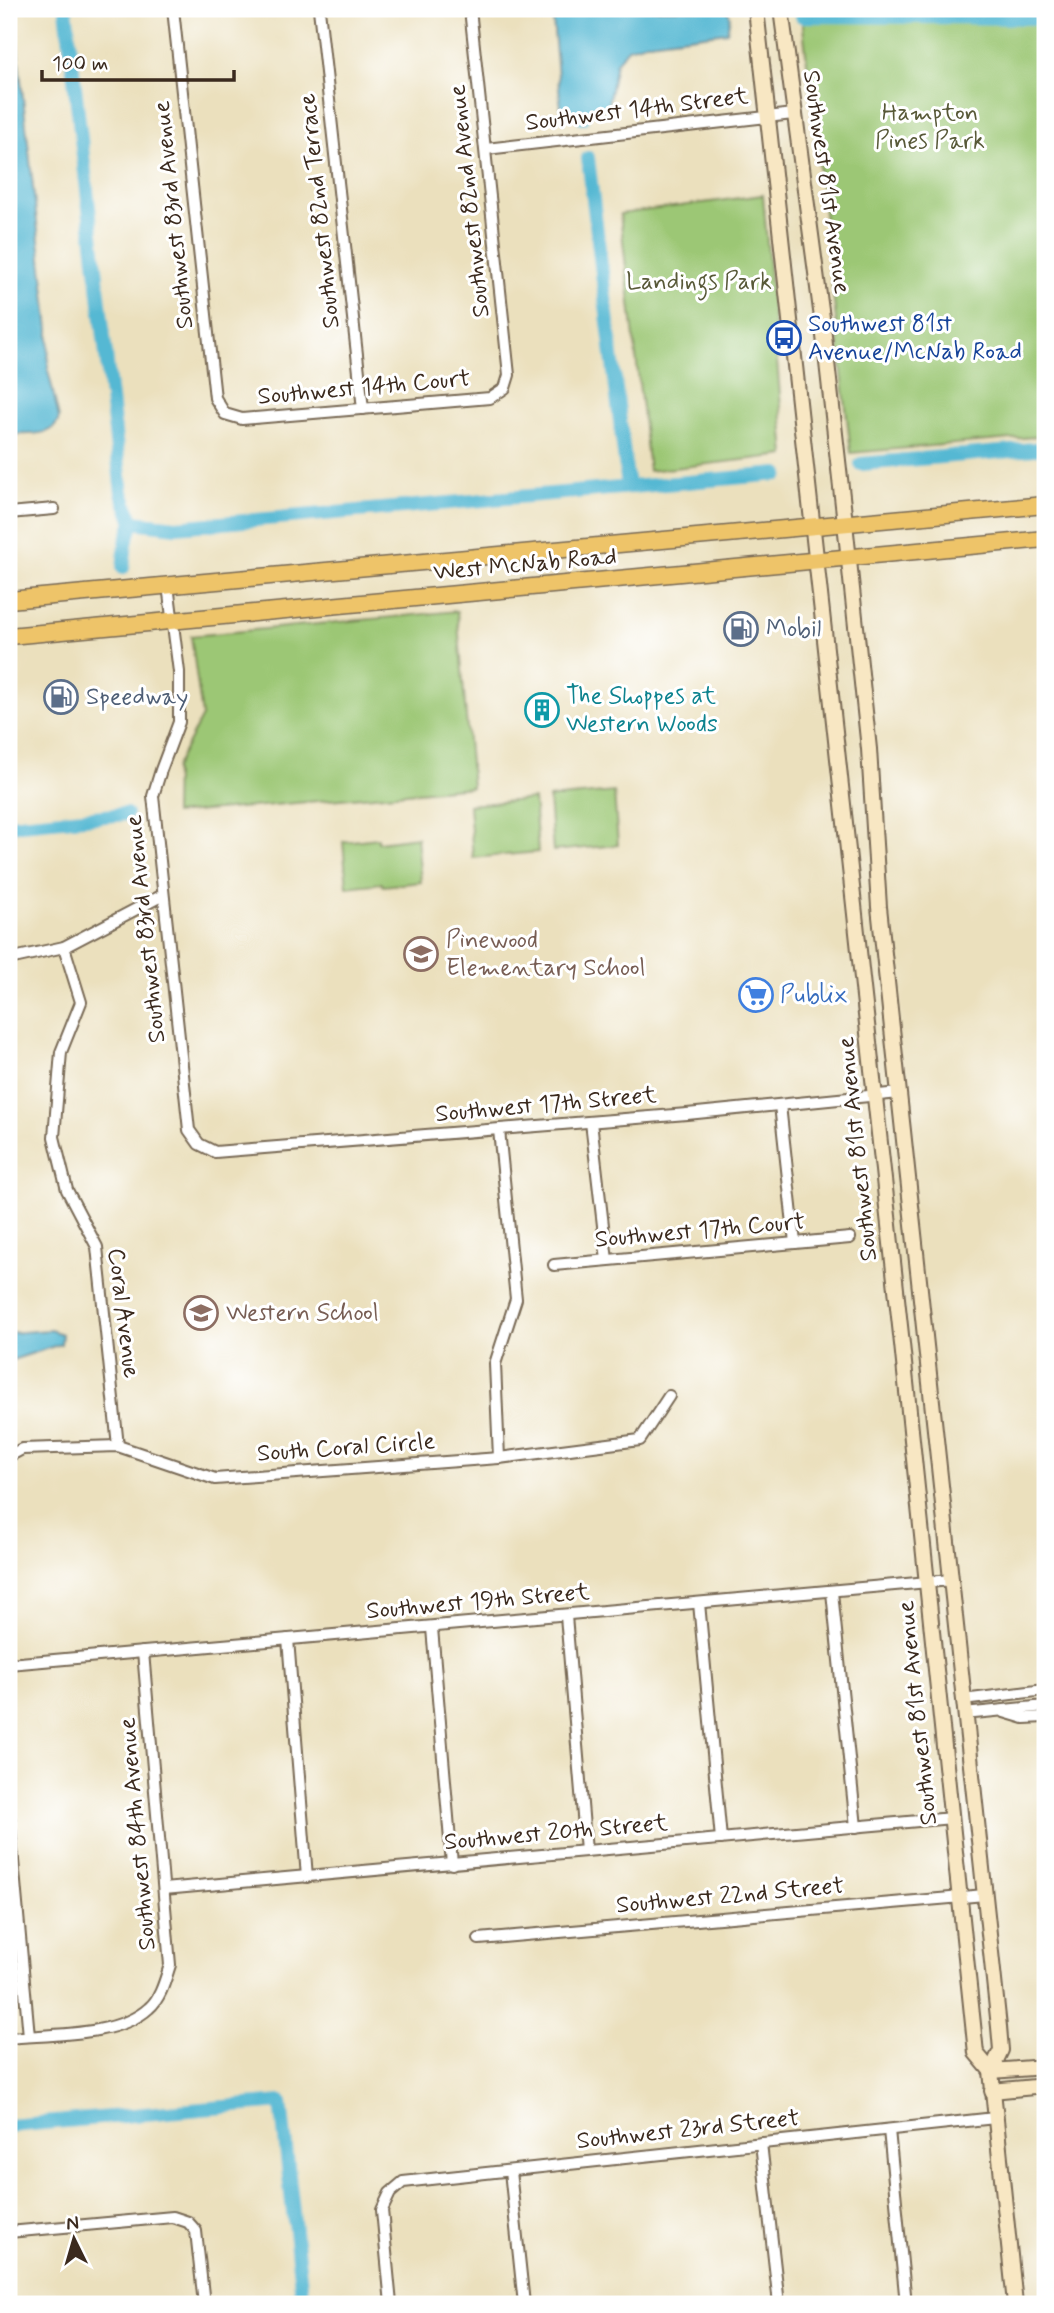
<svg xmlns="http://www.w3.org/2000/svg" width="1054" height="2313" viewBox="0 0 1054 2313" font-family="Mynerve,sans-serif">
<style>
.green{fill:#9cc774;stroke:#6c7849;stroke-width:2}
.water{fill:#54b8d3;stroke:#487178;stroke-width:2}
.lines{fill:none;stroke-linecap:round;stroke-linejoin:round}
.canal{stroke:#54b8d3;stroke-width:14}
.street-casing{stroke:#796a56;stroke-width:14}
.secondary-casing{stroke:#796a56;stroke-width:18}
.primary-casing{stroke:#796a56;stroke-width:19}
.street{stroke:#fff;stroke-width:10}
.secondary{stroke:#f8e7c3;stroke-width:14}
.primary{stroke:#eec469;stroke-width:16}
.labels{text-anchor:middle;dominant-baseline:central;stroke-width:6;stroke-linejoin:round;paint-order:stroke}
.street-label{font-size:24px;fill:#3b2a1e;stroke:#fff}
.park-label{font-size:24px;fill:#585938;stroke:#fff}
.transit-label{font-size:24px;fill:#164399;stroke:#fff;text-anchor:start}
.service-label{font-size:24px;fill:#4e5e75;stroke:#fff;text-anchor:start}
.culture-label{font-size:24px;fill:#0d838f;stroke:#fff;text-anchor:start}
.education-label{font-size:24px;fill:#785e54;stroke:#fff;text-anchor:start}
.shop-label{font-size:24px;fill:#366cbe;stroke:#fff;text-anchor:start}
</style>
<rect width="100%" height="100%" fill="#fff"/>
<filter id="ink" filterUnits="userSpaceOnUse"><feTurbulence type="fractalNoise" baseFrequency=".0143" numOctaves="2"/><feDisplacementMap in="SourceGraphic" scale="14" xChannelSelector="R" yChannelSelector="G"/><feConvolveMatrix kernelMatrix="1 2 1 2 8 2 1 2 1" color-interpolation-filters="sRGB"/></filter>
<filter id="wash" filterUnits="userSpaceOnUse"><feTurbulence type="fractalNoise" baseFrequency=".00686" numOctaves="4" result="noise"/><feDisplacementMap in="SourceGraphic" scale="28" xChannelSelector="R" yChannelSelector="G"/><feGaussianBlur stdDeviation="1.57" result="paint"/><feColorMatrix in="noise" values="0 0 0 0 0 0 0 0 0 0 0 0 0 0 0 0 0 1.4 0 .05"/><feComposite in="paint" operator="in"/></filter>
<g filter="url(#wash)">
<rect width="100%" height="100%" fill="#ebe0bd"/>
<g class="green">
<path d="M 801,9 L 1045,9 L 1045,436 L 851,453 Z"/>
<path d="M 763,195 L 785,455 L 649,471 L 620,214 Z"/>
<path d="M 457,611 L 472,787 L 174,814 L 175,768 L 202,716 L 191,636 Z"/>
<path d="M 614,792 L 618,845 L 553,851 L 549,798 Z"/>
<path d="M 534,799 L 538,852 L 473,858 L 469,805 Z"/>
<path d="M 417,837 L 421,882 L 383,886 L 382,883 L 347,887 L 343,842 L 378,838 L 378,842 Z"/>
</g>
<g class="water">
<path d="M 9,9 L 13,9 L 49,329 L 48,370 L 59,418 C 55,438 25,433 9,435 Z"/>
<path d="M 552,9 L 727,9 L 730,16 L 727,32 L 649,42 L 628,48 L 616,63 L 608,105 L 593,114 L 561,110 Z"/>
<path d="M 50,1330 L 62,1334 L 61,1344 L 9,1361 L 9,1333 Z"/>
</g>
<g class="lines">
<g class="canal">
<path d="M 66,9 L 122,493 L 133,522 L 176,527 L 778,474"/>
<path d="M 802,16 L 1045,18"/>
<path d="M 580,94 L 583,118"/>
<path d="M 588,158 L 628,487"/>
<path d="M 861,464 L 1045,448"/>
<path d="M 123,568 L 126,543 L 133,522"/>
<path d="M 9,825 L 126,814"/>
<path d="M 9,2126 L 281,2102 L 303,2304"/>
</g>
</g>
</g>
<g filter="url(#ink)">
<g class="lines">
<g class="street-casing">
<g id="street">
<path d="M 173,9 L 215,398 L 225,414 L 242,419 L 490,398 L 505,388 L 509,375 L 470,9"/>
<path d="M 319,9 L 363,409"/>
<path d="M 486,149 L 793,114"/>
<path d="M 9,513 L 54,509"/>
<path d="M 168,585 L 179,672 L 179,722 L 161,770 L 153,796 L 189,1130 L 199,1144 L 215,1152 L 687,1114 L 899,1093"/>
<path d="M 64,947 L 81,1002 L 61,1052 L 54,1137 L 67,1190 L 97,1247 L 118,1446"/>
<path d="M 9,959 L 64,947 L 163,895"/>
<path d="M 780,1105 L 795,1243"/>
<path d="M 591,1122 L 607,1260"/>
<path d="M 499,1130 L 516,1299 L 495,1364 L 499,1458"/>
<path d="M 554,1265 L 850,1238"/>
<path d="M 9,1456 L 22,1449 L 118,1446 L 215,1479 L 499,1458 L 640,1440 L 669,1396"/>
<path d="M 832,1592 L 856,1827"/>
<path d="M 699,1603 L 721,1839"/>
<path d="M 566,1616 L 586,1851"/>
<path d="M 432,1628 L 452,1864"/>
<path d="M 288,1639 L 307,1877"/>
<path d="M 9,1664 L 951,1580"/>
<path d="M 963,1700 L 1045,1690"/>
<path d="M 1004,1712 L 1024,1718 L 1045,1717"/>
<path d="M 964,1714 L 1045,1706"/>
<path d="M 9,1816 L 29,2036"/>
<path d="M 164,1889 L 952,1818"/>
<path d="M 479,1939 L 985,1895"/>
<path d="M 9,2038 C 50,2034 118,2037 149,2008 C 161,1998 165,1980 170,1965 L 143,1652"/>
<path d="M 889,2130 L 906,2304"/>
<path d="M 761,2143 L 779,2304"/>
<path d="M 510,2171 L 524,2304"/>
<path d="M 9,2232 L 173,2217 L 188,2222 L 196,2231 L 204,2304"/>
<path d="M 391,2304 L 382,2210 L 390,2193 L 403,2182 L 995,2118"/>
</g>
</g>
<g class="secondary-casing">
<g id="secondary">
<path d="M 756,9 L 902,1344 L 976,2053 L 991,2071"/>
<path d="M 781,9 L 822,318 L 845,523 L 869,749 L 879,907 L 999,2027 L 1001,2050 L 991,2071 L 1015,2304"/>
<path d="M 991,2071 L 1045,2067"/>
<path d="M 992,2091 L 1045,2086"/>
</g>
</g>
<g class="primary-casing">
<g id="primary">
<path d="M 9,600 L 1045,505"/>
<path d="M 9,636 L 1045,539"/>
</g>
</g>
<use href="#street" class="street"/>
<use href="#secondary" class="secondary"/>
<use href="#primary" class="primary"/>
</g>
</g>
<defs>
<g id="bus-ring" transform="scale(1.75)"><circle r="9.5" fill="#fff" stroke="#1a4fb4" stroke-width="1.5"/><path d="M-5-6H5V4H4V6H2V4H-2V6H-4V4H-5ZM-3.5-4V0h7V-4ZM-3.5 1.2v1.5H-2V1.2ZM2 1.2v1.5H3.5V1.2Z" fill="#1a4fb4"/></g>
<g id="fuel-ring" transform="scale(1.75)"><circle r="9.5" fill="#fff" stroke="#5c6f8a" stroke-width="1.5"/><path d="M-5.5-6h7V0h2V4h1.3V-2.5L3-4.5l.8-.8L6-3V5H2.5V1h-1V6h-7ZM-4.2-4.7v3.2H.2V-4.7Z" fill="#5c6f8a"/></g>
<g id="building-ring" transform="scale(1.75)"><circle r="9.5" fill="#fff" stroke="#0f9aa8" stroke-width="1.5"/><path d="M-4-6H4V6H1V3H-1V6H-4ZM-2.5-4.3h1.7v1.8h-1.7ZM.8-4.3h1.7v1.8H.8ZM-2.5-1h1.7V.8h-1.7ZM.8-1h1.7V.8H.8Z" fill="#0f9aa8"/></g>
<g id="school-ring" transform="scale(1.75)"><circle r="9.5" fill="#fff" stroke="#8d6e63" stroke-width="1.5"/><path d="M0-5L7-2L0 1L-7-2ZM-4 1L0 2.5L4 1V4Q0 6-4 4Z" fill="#8d6e63"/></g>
<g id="supermarket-ring" transform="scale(1.75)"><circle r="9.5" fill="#fff" stroke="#3f7fe0" stroke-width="1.5"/><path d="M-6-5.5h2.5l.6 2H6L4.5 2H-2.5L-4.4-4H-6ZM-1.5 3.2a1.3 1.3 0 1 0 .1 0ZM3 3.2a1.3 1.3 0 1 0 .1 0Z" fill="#3f7fe0"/></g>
</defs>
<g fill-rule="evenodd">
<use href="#bus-ring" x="784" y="338"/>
<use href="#fuel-ring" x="741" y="629"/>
<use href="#fuel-ring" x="61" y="697"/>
<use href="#building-ring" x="542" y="710"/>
<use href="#school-ring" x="421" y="954"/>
<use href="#supermarket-ring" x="756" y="995"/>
<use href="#school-ring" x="201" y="1313"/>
</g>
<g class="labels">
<g class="street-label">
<text transform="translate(637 110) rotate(-7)">Southwest 14th Street</text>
<text transform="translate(826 182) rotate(82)">Southwest 81st Avenue</text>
<text transform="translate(470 201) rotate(-96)">Southwest 82nd Avenue</text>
<text transform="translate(320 211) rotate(-96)">Southwest 82nd Terrace</text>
<text transform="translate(174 215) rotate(-96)">Southwest 83rd Avenue</text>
<text transform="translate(364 388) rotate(-5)">Southwest 14th Court</text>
<text transform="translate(525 565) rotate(-5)">West McNab Road</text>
<text transform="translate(146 929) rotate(-96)">Southwest 83rd Avenue</text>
<text transform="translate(546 1105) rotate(-5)">Southwest 17th Street</text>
<text transform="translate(858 1149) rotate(-96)">Southwest 81st Avenue</text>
<text transform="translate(700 1231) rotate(-5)">Southwest 17th Court</text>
<text transform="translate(123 1313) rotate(83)">Coral Avenue</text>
<text transform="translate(346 1448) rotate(-4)">South Coral Circle</text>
<text transform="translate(478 1602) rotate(-5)">Southwest 19th Street</text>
<text transform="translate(918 1713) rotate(-96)">Southwest 81st Avenue</text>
<text transform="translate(556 1833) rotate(-5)">Southwest 20th Street</text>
<text transform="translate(138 1834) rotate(-95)">Southwest 84th Avenue</text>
<text transform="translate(730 1896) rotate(-5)">Southwest 22nd Street</text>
<text transform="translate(688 2130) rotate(-6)">Southwest 23rd Street</text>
</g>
<g class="park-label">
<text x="930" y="113">Hampton<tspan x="930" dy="28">Pines Park</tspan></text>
<text x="699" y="282">Landings Park</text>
</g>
<g class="transit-label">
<text x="808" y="324">Southwest 81st<tspan x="808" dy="28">Avenue/McNab Road</tspan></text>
</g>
<g class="service-label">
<text x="766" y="629">Mobil</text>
<text x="86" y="697">Speedway</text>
</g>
<g class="culture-label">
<text x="566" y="696">The Shoppes at<tspan x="566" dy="28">Western Woods</tspan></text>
</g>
<g class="education-label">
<text x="446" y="940">Pinewood<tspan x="446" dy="28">Elementary School</tspan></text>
<text x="226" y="1313">Western School</text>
</g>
<g class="shop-label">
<text x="780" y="995">Publix</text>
</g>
</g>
<rect width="1054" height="2313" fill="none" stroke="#fff" stroke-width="35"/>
<g transform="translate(74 2239) rotate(355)" stroke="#ffffff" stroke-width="5" paint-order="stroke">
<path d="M0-5L12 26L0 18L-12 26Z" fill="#3b2a1e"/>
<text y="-10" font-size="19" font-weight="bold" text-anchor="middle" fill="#3b2a1e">N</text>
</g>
<path d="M42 70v10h192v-10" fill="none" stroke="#3b2a1e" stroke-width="3.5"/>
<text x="52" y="70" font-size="21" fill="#3b2a1e" stroke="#ffffff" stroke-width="5" paint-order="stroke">100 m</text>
</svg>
